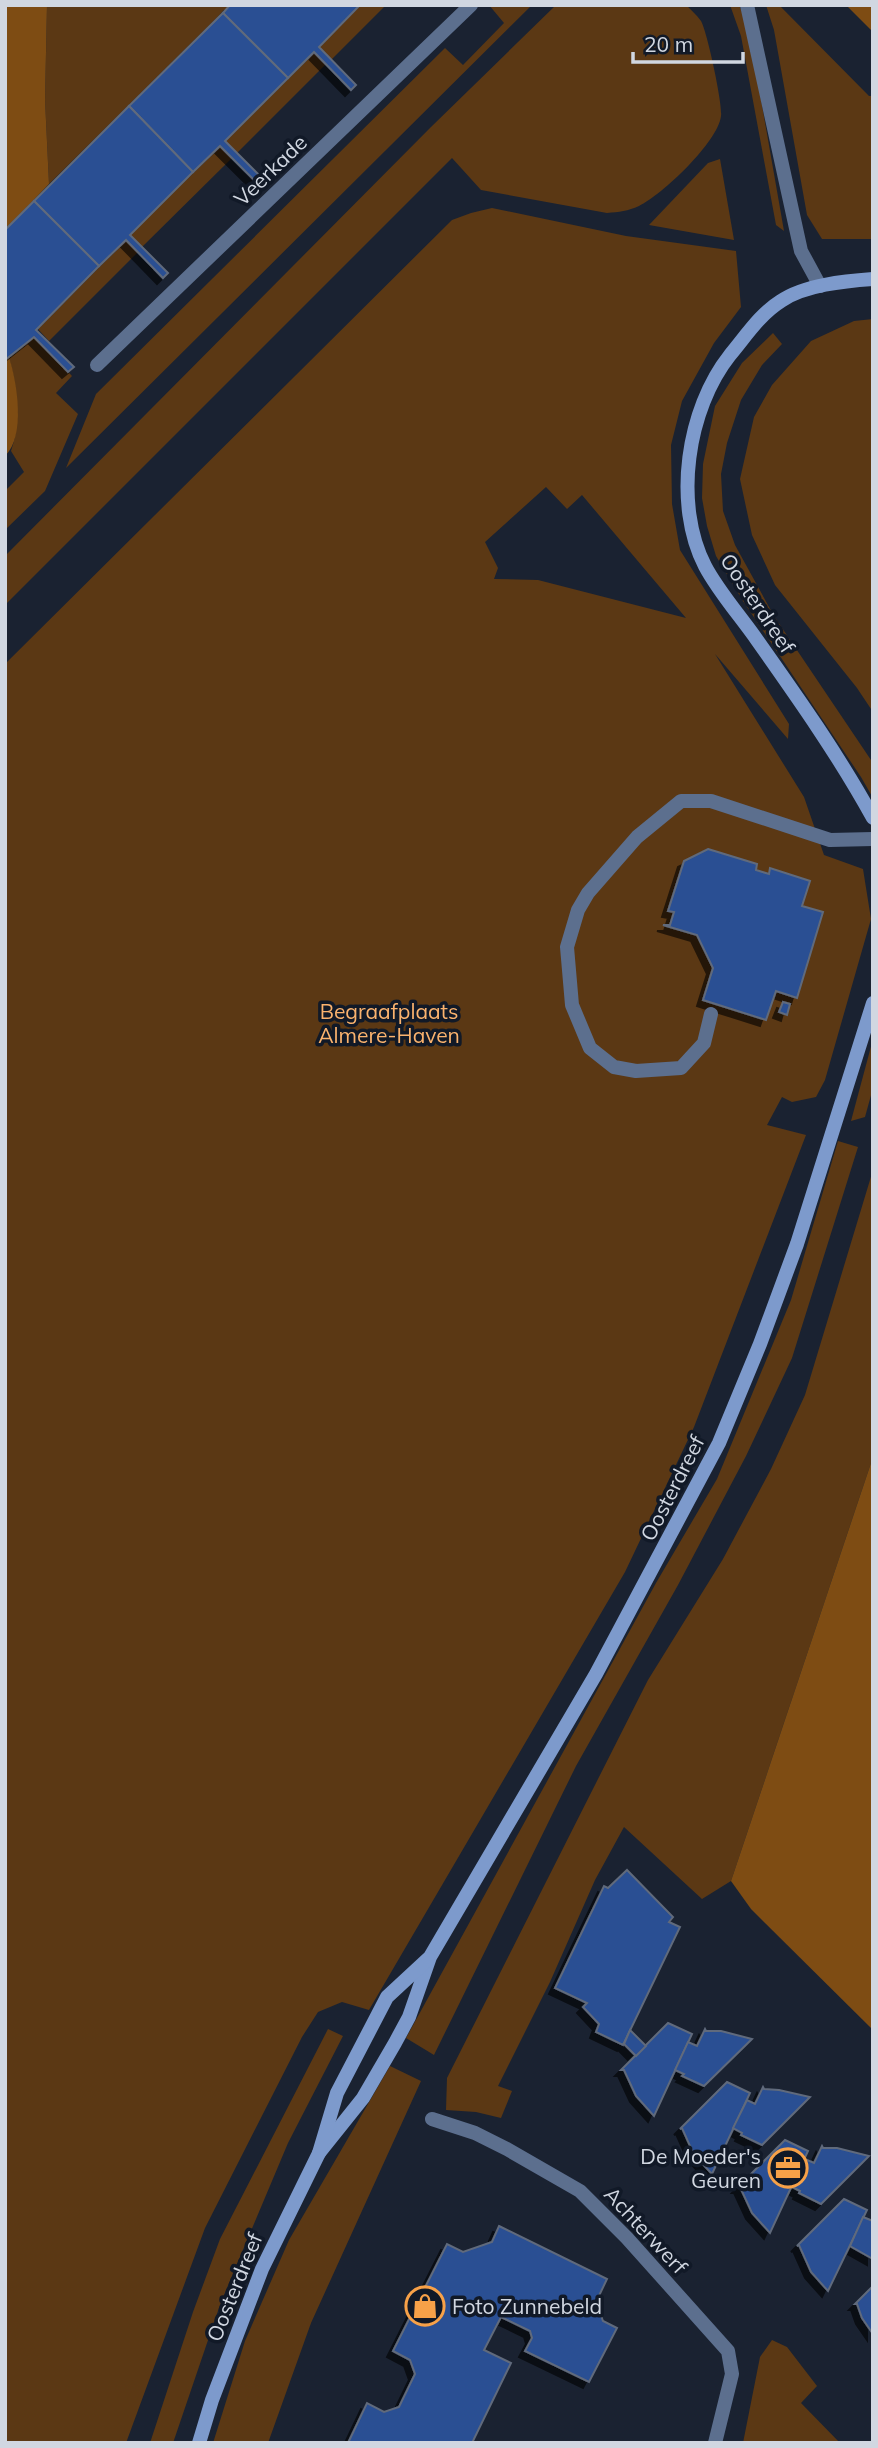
<svg xmlns="http://www.w3.org/2000/svg" width="878" height="2448" viewBox="0 0 878 2448" font-family="Mulish,sans-serif">
<style>
.green{fill:#5b3814;fill-rule:evenodd}
.water{fill:#7e4c13}
.building{fill:#294f93;stroke:#606a7c;stroke-width:2;filter:url(#shadow)}
.lines{fill:none;stroke-linecap:round;stroke-linejoin:round}
.minor{stroke:#5c6f8e;stroke-width:14}
.secondary{stroke:#7d9acc;stroke-width:14}
.labels{text-anchor:middle;dominant-baseline:central;stroke-width:7;stroke-linejoin:round;paint-order:stroke}
.street-label{font-size:21px;fill:#d1d7e1;stroke:#111927}
.park-label{font-size:21px;fill:#fbb36e;stroke:#111927}
.poi-label{font-size:21px;fill:#d1d7e1;stroke:#111927;text-anchor:end}
</style>
<defs>
<filter id="shadow"><feDropShadow dx="-6" dy="6" stdDeviation="0" flood-color="#0009"/></filter>
</defs>
<rect width="100%" height="100%" fill="#1a2231"/>
<g class="green">
<path d="M 47,5 L 230,5 L 49,184 L 45,100 Z"/>
<path d="M 361,5 L 386,5 L 331,60 L 319,47 Z"/>
<path d="M 489,5 L 532,5 L 66,468 L 96,394 L 445,48 L 463,65 L 504,23 Z"/>
<path d="M 556,5 L 686,5 C 691,10 697,15 701,21 C 707,31 723,105 721,116 C 718,142 662,195 639,206 C 628,211 619,212 607,213 L 481,190 L 452,158 L 5,605 L 5,556 L 431,127 Z"/>
<path d="M 730,5 L 739,5 L 743,14 L 756,71 L 784,231 L 776,225 L 741,36 Z"/>
<path d="M 766,5 L 779,5 L 869,96 L 873,96 L 873,239 L 822,239 L 807,215 L 774,30 Z"/>
<path d="M 315,52 L 326,64 L 237,153 L 225,141 Z"/>
<path d="M 220,146 L 232,158 L 142,247 L 130,235 Z"/>
<path d="M 720,159 L 734,240 L 649,225 L 708,163 Z"/>
<path d="M 492,208 L 626,236 L 736,251 L 741,307 L 714,343 L 682,401 L 671,445 L 672,504 L 680,550 L 789,724 L 788,739 L 715,654 L 804,797 L 824,855 L 863,869 L 871,919 L 825,1080 L 816,1097 L 792,1102 L 782,1097 L 767,1125 L 806,1135 L 694,1427 L 625,1572 L 369,2010 L 342,2002 L 318,2012 L 302,2037 L 205,2228 L 126,2443 L 5,2443 L 5,664 L 452,220 L 471,213 ZM 546,487 L 567,509 L 582,495 L 686,618 L 538,580 L 494,579 L 498,568 L 485,542 Z"/>
<path d="M 126,240 L 138,252 L 49,341 L 38,329 Z"/>
<path d="M 873,319 L 873,712 L 857,688 L 775,585 L 752,535 L 740,479 L 754,417 L 772,385 L 811,341 L 854,321 Z"/>
<path d="M 773,333 L 782,344 L 762,365 L 741,400 L 727,443 L 721,474 L 723,511 L 735,545 L 774,616 L 873,763 L 873,798 L 861,777 L 743,601 L 716,556 L 707,526 L 702,498 L 703,464 L 715,406 L 742,363 Z"/>
<path d="M 33,334 L 72,376 L 56,393 L 78,414 L 45,491 L 5,530 L 5,491 L 24,472 L 11,451 C 22,420 17,388 9,357 Z"/>
<path d="M 873,1039 L 873,1088 L 865,1117 L 851,1121 Z"/>
<path d="M 838,1141 L 858,1147 L 792,1358 L 746,1456 L 678,1585 L 576,1766 L 434,2055 L 406,2038 L 656,1583 L 717,1479 L 791,1300 Z"/>
<path d="M 873,1170 L 873,1457 L 731,1881 L 702,1899 L 624,1827 L 595,1880 L 550,1982 L 498,2086 L 512,2091 L 501,2118 L 476,2112 L 446,2110 L 447,2078 L 648,1680 L 723,1559 L 771,1469 L 805,1395 Z"/>
<path d="M 328,2029 L 343,2036 L 288,2143 L 221,2302 L 173,2443 L 150,2443 L 193,2312 L 220,2239 Z"/>
<path d="M 390,2066 L 421,2081 L 311,2323 L 268,2443 L 213,2443 L 245,2341 L 289,2240 Z"/>
<path d="M 772,2340 L 787,2347 L 817,2386 L 801,2403 L 840,2443 L 743,2443 L 760,2357 Z"/>
</g>
<g class="water">
<path d="M 5,5 L 47,5 L 45,100 L 49,184 L 5,230 Z"/>
<path d="M 846,5 L 873,5 L 873,32 Z"/>
<path d="M 9,357 C 17,382 26,436 5,456 L 5,360 Z"/>
<path d="M 873,1457 L 873,2030 L 751,1909 L 731,1881 Z"/>
</g>
<g class="building">
<path d="M 230,5 L 360,5 L 319,47 L 356,85 L 351,90 L 314,52 L 288,78 L 223,13 Z"/>
<path d="M 223,13 L 288,78 L 225,141 L 263,179 L 257,183 L 220,146 L 193,172 L 129,106 Z"/>
<path d="M 129,106 L 193,172 L 130,235 L 168,273 L 163,278 L 126,240 L 99,266 L 34,201 Z"/>
<path d="M 34,201 L 99,266 L 36,330 L 74,367 L 68,372 L 34,337 L 5,360 L 5,230 Z"/>
<path d="M 708,849 L 757,864 L 756,870 L 769,874 L 770,868 L 810,881 L 802,906 L 823,912 L 797,998 L 776,991 L 766,1020 L 703,1000 L 713,968 L 697,935 L 663,925 L 670,925 L 674,912 L 668,911 L 684,861 Z"/>
<path d="M 783,1002 L 790,1004 L 787,1015 L 779,1012 Z"/>
<path d="M 627,1870 L 673,1917 L 669,1922 L 680,1927 L 623,2045 L 596,2032 L 599,2024 L 583,2007 L 587,2003 L 555,1988 L 604,1886 L 608,1888 Z"/>
<path d="M 668,2023 L 692,2034 L 654,2116 L 636,2096 L 624,2070 L 621,2070 Z"/>
<path d="M 705,2029 L 706,2031 L 721,2031 L 752,2039 L 704,2086 L 682,2076 L 684,2074 L 675,2070 L 688,2042 L 697,2046 Z"/>
<path d="M 630,2030 L 646,2046 L 636,2056 L 624,2044 Z"/>
<path d="M 727,2082 L 750,2093 L 712,2174 L 694,2155 L 682,2128 L 680,2129 Z"/>
<path d="M 763,2087 L 764,2089 L 779,2090 L 810,2097 L 762,2145 L 741,2135 L 742,2133 L 733,2128 L 747,2100 L 755,2104 Z"/>
<path d="M 785,2140 L 808,2151 L 770,2233 L 752,2213 L 740,2187 L 738,2187 Z"/>
<path d="M 822,2146 L 823,2148 L 837,2148 L 869,2156 L 821,2204 L 799,2193 L 800,2191 L 792,2187 L 805,2159 L 814,2163 Z"/>
<path d="M 844,2199 L 867,2210 L 828,2291 L 811,2272 L 799,2245 L 797,2246 Z"/>
<path d="M 863,2217 L 873,2221 L 873,2259 L 850,2246 Z"/>
<path d="M 499,2226 L 607,2279 L 596,2302 L 603,2321 L 617,2328 L 589,2382 L 525,2351 L 532,2338 L 530,2331 L 501,2317 L 484,2350 L 511,2363 L 472,2443 L 348,2443 L 367,2403 L 384,2412 L 399,2407 L 415,2374 L 410,2360 L 393,2351 L 447,2244 L 463,2252 L 492,2242 Z"/>
<path d="M 873,2286 L 873,2334 L 862,2318 L 857,2304 L 855,2304 Z"/>
</g>
<g class="lines">
<g class="minor">
<path d="M 747,5 L 801,251 L 820,286"/>
<path d="M 97,365 L 471,5"/>
<path d="M 711,1014 L 704,1043 L 681,1068 L 636,1071 L 614,1067 L 590,1048 L 572,1005 L 567,947 L 578,910 L 588,893 L 637,837 L 681,801 L 711,801 L 830,840 L 873,839"/>
<path d="M 432,2119 L 475,2133 L 507,2149 L 580,2191 L 627,2238 L 728,2351 L 732,2374 L 715,2443"/>
</g>
<g class="secondary">
<path d="M 873,279 C 845,281 804,285 781,301 C 760,314 746,336 730,355 C 687,409 673,504 705,566 C 718,591 741,617 757,640 C 798,698 839,756 873,818"/>
<path d="M 319,2153 L 363,2098 L 395,2043 L 409,2017 L 430,1957 L 596,1674 L 719,1443 L 760,1344 L 797,1244 L 873,1003"/>
<path d="M 199,2443 L 212,2400 L 262,2269 L 319,2153 L 337,2093 L 387,1997 L 428,1959"/>
</g>
</g>
<defs>
<g id="office-ring" transform="scale(2.0125)"><circle r="9.5" fill="#111927" stroke="#f7a148" stroke-width="1.5"/><path d="M-6-3h4V-5.5h4V-3h4V5H-6ZM-1-4.5V-3h2v-1.5ZM-6 0V1H6V0Z" fill="#f7a148"/></g>
<g id="shop-ring" transform="scale(2.0125)"><circle r="9.5" fill="#111927" stroke="#f7a148" stroke-width="1.5"/><path d="M-5-2.5h2.3a2.7 3.5 0 0 1 5.4 0H5L5.5 6h-11ZM-1.5-2.5h3a1.5 2.3 0 0 0-3 0Z" fill="#f7a148"/></g>
</defs>
<g fill-rule="evenodd">
<use href="#office-ring" x="788" y="2168"/>
<use href="#shop-ring" x="425" y="2306"/>
</g>
<g class="labels">
<g class="street-label">
<text transform="translate(270 170) rotate(-44)">Veerkade</text>
<text transform="translate(758 603) rotate(56)">Oosterdreef</text>
<text transform="translate(672 1488) rotate(-63)">Oosterdreef</text>
<text transform="translate(646 2230) rotate(47)">Achterwerf</text>
<text transform="translate(234 2287) rotate(-68)">Oosterdreef</text>
</g>
<g class="park-label">
<text x="389" y="1011">Begraafplaats<tspan x="389" dy="24">Almere-Haven</tspan></text>
</g>
<g class="poi-label">
<text x="761" y="2156">De Moeder's<tspan x="761" dy="24">Geuren</tspan></text>
<text x="452" y="2306" text-anchor="start">Foto Zunnebeld</text>
</g>
</g>
<rect width="878" height="2448" fill="none" stroke="#d1d7e1" stroke-width="14"/>
<path d="M633 52v10h110v-10" fill="none" stroke="#d1d7e1" stroke-width="3.5"/>
<text x="644" y="52" font-size="21" fill="#d1d7e1" stroke="#111927" stroke-width="5" paint-order="stroke">20 m</text>
</svg>
